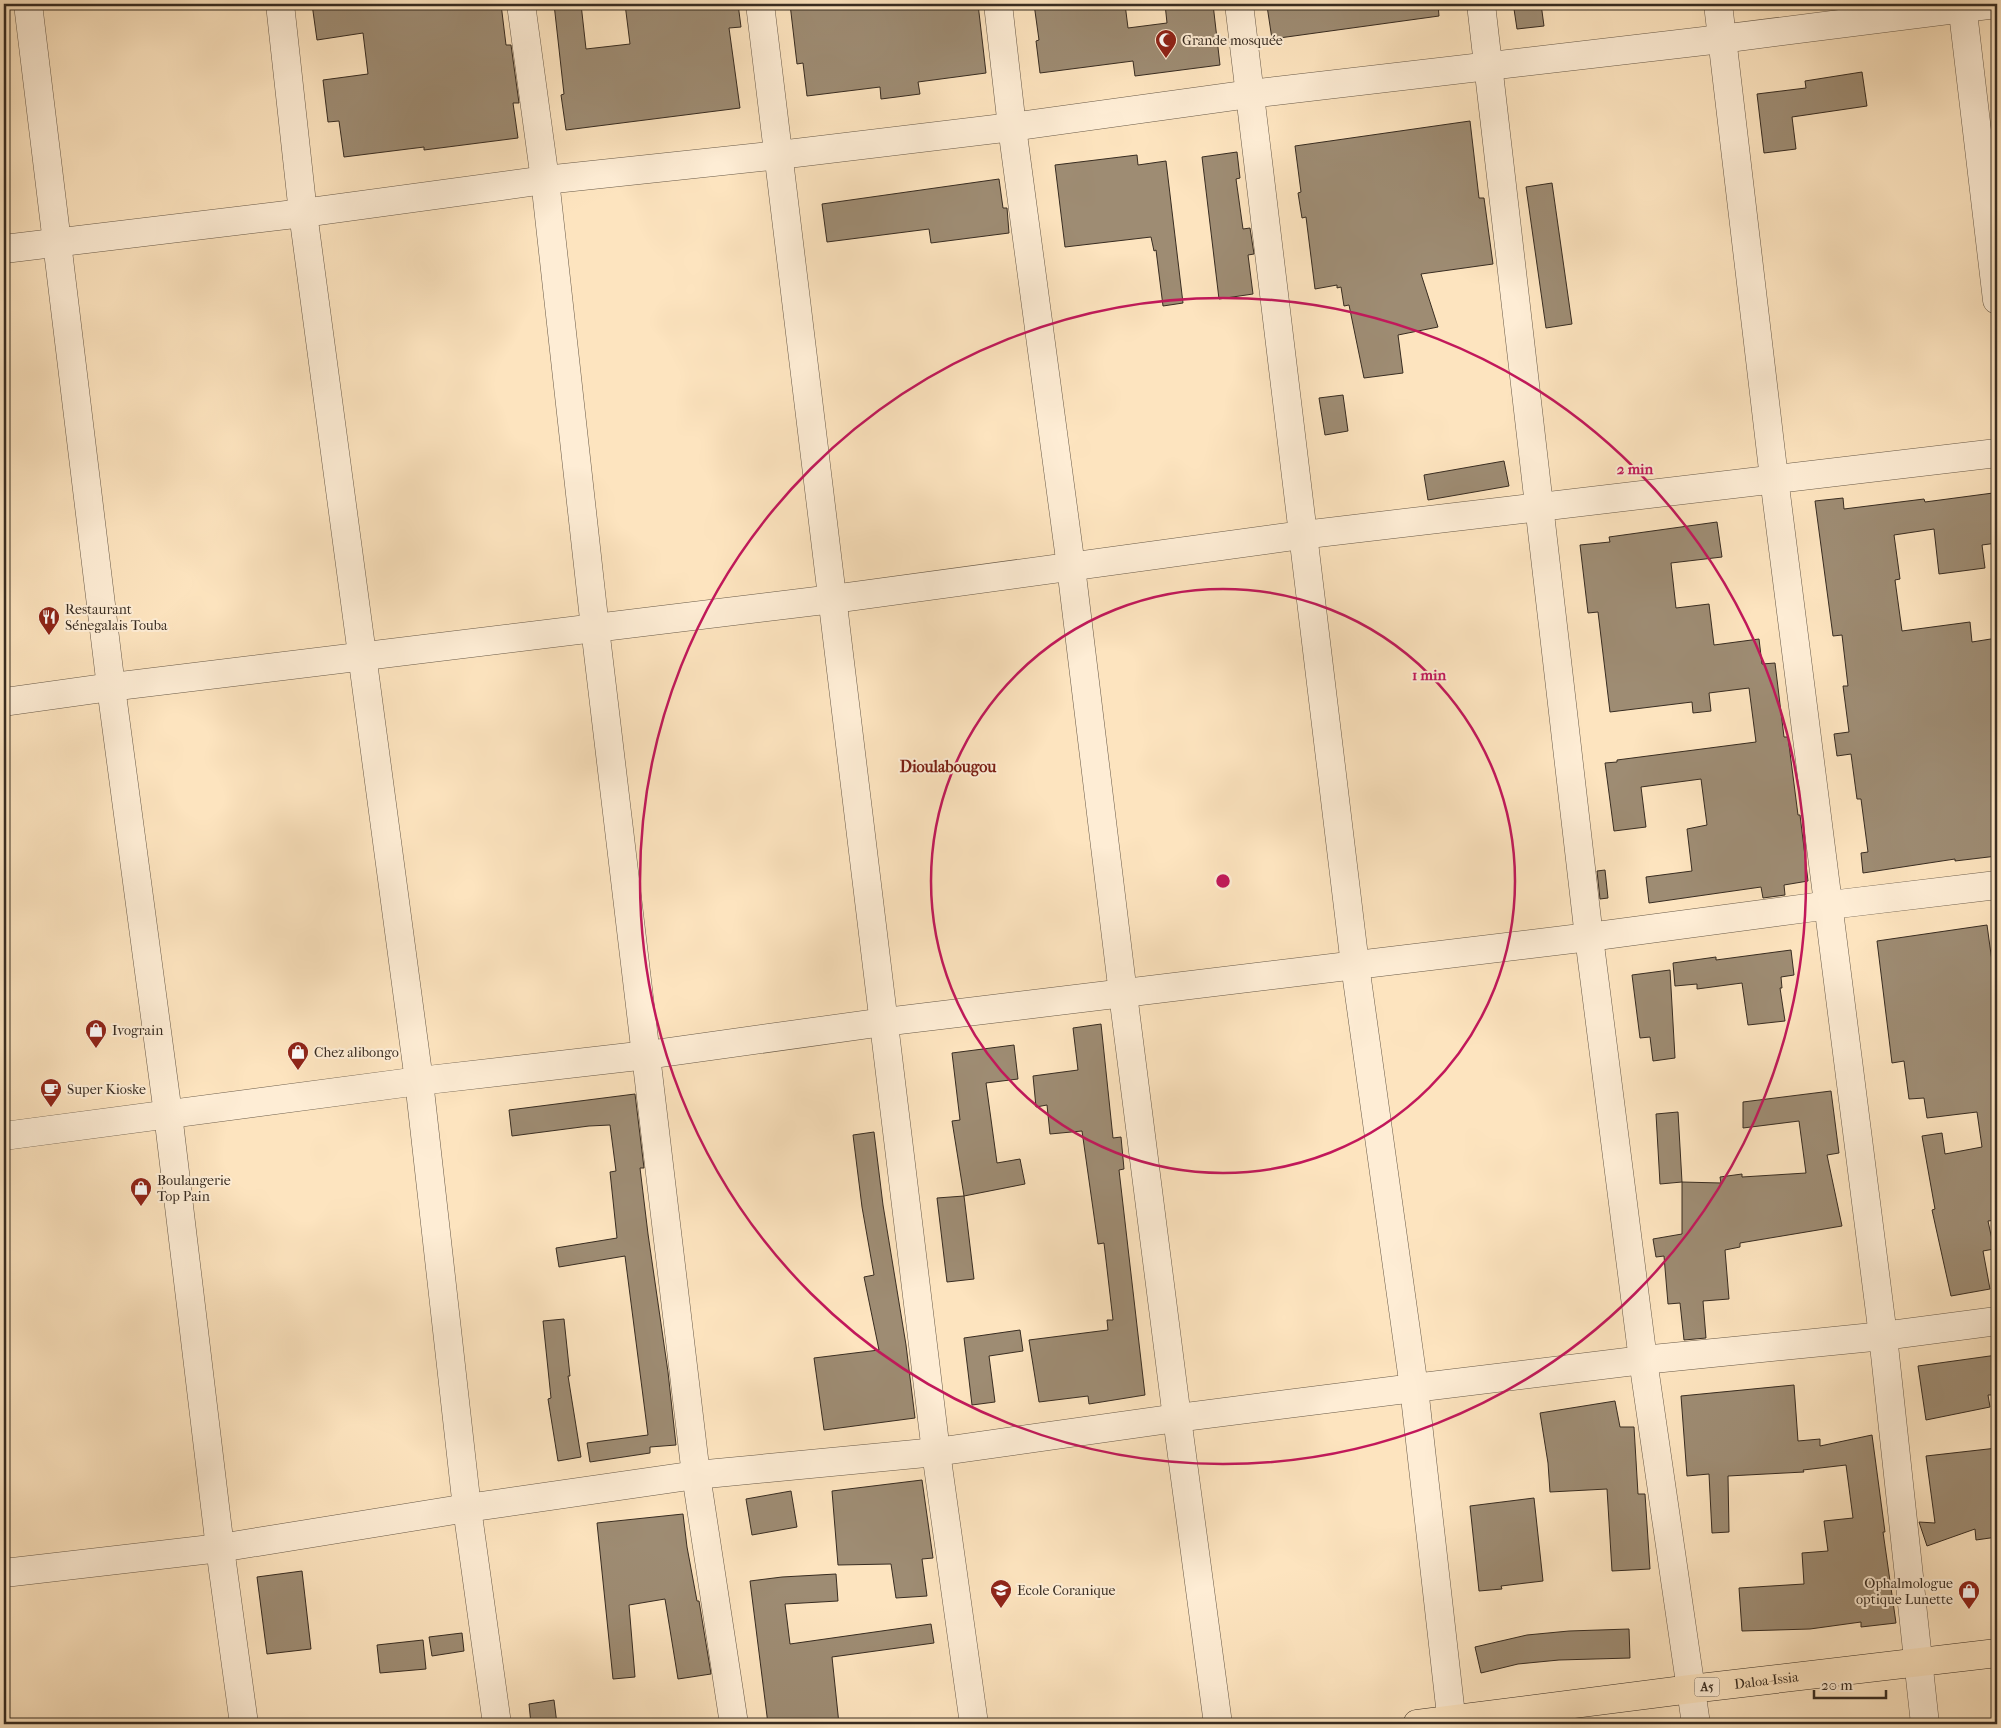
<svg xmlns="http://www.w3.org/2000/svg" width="2001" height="1728" viewBox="0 0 2001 1728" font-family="'IM FELL French Canon',serif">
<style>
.building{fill:#9e8c73;stroke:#382c21}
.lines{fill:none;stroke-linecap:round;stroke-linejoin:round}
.minor-casing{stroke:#695a48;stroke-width:29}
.major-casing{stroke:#382c21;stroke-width:29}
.minor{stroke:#feedd5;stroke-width:28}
.major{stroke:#fde4bf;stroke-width:28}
.ring{fill:none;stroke:#c2185b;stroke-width:2.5}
.labels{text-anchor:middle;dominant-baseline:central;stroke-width:4;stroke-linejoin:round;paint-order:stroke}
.shield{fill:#feedd5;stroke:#736657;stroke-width:1}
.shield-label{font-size:12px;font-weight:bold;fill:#382c21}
.poi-label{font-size:14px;fill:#382c21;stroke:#feedd5;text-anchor:start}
.street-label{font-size:14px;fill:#382c21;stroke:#feedd5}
.quarter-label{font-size:16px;font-weight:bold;fill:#7a1f14;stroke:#feedd5}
.centre{fill:#c2185b;stroke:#feedd5;stroke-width:2.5}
.ring-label{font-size:15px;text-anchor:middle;font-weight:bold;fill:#c2185b;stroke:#feedd5;stroke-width:4;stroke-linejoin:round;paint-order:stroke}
</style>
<rect width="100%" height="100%" fill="#fde4bf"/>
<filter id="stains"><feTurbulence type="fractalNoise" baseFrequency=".004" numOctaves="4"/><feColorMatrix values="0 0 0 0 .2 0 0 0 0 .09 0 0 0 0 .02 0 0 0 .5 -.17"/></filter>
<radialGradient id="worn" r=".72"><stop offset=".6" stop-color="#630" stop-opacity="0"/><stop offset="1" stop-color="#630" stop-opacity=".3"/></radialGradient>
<g class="building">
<path d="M 312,4 L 501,4 L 506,45 L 511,45 L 519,103 L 513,103 L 518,138 L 424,150 L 424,147 L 344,157 L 339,121 L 328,122 L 323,80 L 368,74 L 363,33 L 317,40 Z"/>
<path d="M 554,4 L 581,4 L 586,49 L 630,44 L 625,4 L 738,4 L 741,27 L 729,28 L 740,108 L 566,130 L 561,95 L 564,94 Z"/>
<path d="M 790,4 L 978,4 L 986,73 L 918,82 L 920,94 L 881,99 L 880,87 L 807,96 L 803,63 L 797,64 Z"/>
<path d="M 1034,4 L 1125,4 L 1128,28 L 1167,23 L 1165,4 L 1213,4 L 1220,65 L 1135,76 L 1133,61 L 1040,73 L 1036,41 L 1039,40 Z"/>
<path d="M 1282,4 L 1438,4 L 1439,16 L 1272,39 L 1267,6 Z"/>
<path d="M 1519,4 L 1541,4 L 1544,26 L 1517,29 L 1514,9 L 1519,9 Z"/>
<path d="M 1862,72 L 1867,106 L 1792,117 L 1796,149 L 1764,153 L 1757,94 L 1806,88 L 1805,81 Z"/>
<path d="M 1470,121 L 1479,198 L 1484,198 L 1493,264 L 1421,274 L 1438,327 L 1398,335 L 1403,373 L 1364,378 L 1349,305 L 1344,306 L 1341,287 L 1337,288 L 1337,285 L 1315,289 L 1306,217 L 1302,218 L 1298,193 L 1301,192 L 1295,146 Z"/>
<path d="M 1237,152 L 1240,178 L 1236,179 L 1243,229 L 1250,228 L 1254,254 L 1248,255 L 1253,294 L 1219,299 L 1202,157 Z"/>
<path d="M 1137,155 L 1138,165 L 1166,161 L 1183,303 L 1163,306 L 1156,250 L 1154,251 L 1151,237 L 1065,247 L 1055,165 Z"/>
<path d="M 999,179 L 1003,208 L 1007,208 L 1009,233 L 931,243 L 929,229 L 827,242 L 822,204 Z"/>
<path d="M 1552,183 L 1572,324 L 1546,328 L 1526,187 Z"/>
<path d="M 1343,395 L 1348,431 L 1325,435 L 1319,398 Z"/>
<path d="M 1504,461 L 1509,486 L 1428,500 L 1424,475 Z"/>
<path d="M 1993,493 L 1997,543 L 1982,545 L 1985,568 L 1939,574 L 1934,529 L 1894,535 L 1900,579 L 1895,580 L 1902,631 L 1970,622 L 1972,642 L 1997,638 L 1997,856 L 1955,861 L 1955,859 L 1863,873 L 1861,853 L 1868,852 L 1861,799 L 1857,799 L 1851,754 L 1837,756 L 1834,734 L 1849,732 L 1843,686 L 1848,686 L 1842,635 L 1833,636 L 1815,501 L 1843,498 L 1844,509 L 1924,499 L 1925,502 Z"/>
<path d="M 1717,522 L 1722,557 L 1671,563 L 1676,608 L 1709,604 L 1714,645 L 1759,639 L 1762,664 L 1775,663 L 1784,737 L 1788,737 L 1798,815 L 1800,815 L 1808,881 L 1784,885 L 1785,895 L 1763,898 L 1761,887 L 1649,903 L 1646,877 L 1692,871 L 1687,829 L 1707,825 L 1701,779 L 1641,787 L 1646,827 L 1614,831 L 1605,763 L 1617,762 L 1617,760 L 1756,742 L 1749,688 L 1709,693 L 1711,711 L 1693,713 L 1692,702 L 1610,712 L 1598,612 L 1588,613 L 1580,545 L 1610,542 L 1609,537 Z"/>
<path d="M 1605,870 L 1608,898 L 1600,899 L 1597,871 Z"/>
<path d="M 1987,925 L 1997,998 L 1997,1220 L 1988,1221 L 1994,1249 L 1983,1251 L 1990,1289 L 1951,1296 L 1932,1210 L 1935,1209 L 1922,1136 L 1942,1133 L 1945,1154 L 1982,1147 L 1977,1112 L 1927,1118 L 1924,1098 L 1909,1099 L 1904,1061 L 1892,1063 L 1877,941 Z"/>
<path d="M 1791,950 L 1794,975 L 1781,977 L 1782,988 L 1780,988 L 1785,1021 L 1748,1025 L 1742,983 L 1697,989 L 1697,984 L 1675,986 L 1673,963 L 1716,957 L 1716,960 Z"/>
<path d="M 1670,970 L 1675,1058 L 1653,1061 L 1650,1037 L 1640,1038 L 1632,975 Z"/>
<path d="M 1101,1024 L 1113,1138 L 1121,1137 L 1124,1169 L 1119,1170 L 1145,1395 L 1089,1404 L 1088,1396 L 1039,1402 L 1029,1340 L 1108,1330 L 1107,1320 L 1113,1320 L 1104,1243 L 1098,1244 L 1082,1131 L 1050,1134 L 1047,1105 L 1036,1107 L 1033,1076 L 1078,1070 L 1073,1028 Z"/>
<path d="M 1014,1045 L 1018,1079 L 986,1083 L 997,1163 L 1020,1159 L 1025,1184 L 964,1196 L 952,1121 L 960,1120 L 952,1053 Z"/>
<path d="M 1831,1091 L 1839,1153 L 1827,1155 L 1842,1226 L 1740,1243 L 1740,1247 L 1725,1250 L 1729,1299 L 1703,1301 L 1706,1338 L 1684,1340 L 1680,1303 L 1668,1304 L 1664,1256 L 1656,1257 L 1653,1239 L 1682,1234 L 1682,1182 L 1721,1183 L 1720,1177 L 1742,1174 L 1742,1177 L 1806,1173 L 1799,1121 L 1743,1128 L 1743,1102 Z"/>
<path d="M 635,1094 L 644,1168 L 640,1168 L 648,1234 L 668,1372 L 676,1445 L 650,1447 L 650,1453 L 590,1462 L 587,1443 L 648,1435 L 625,1256 L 559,1267 L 556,1248 L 617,1238 L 610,1172 L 616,1171 L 610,1125 L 589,1126 L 512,1136 L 509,1110 Z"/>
<path d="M 1678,1112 L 1682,1182 L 1660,1184 L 1656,1114 Z"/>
<path d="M 874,1132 L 883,1205 L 906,1345 L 915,1418 L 824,1430 L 814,1358 L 879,1350 L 864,1277 L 874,1275 L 862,1207 L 853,1135 Z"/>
<path d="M 964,1196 L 974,1279 L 947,1282 L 937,1198 Z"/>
<path d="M 564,1319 L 570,1376 L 568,1376 L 581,1457 L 558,1461 L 548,1399 L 551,1398 L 543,1321 Z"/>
<path d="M 1020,1330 L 1023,1351 L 989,1356 L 995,1402 L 972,1405 L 964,1338 Z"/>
<path d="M 1997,1355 L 1997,1395 L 1988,1395 L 1990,1407 L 1926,1420 L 1918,1366 Z"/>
<path d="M 1794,1385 L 1798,1441 L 1820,1439 L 1820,1446 L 1872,1435 L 1885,1532 L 1883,1532 L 1896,1623 L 1861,1627 L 1861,1622 L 1810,1629 L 1742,1631 L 1739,1588 L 1804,1584 L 1802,1553 L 1828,1551 L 1824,1521 L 1853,1518 L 1846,1465 L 1803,1470 L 1804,1472 L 1728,1476 L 1729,1532 L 1712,1533 L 1709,1474 L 1687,1476 L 1681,1396 Z"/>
<path d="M 1615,1401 L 1620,1427 L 1634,1427 L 1638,1494 L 1645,1494 L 1650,1569 L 1612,1571 L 1607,1489 L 1550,1492 L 1548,1463 L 1540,1413 Z"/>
<path d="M 1997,1448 L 1997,1537 L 1976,1540 L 1975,1529 L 1927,1546 L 1919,1522 L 1935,1523 L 1926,1456 Z"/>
<path d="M 922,1480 L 933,1558 L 922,1559 L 927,1596 L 896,1598 L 891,1564 L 838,1565 L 832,1491 Z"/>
<path d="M 791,1491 L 797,1527 L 752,1535 L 746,1499 Z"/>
<path d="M 1534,1498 L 1543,1581 L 1501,1586 L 1502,1589 L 1479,1591 L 1470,1506 Z"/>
<path d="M 683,1514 L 687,1547 L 697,1601 L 699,1601 L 711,1674 L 678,1679 L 665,1599 L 629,1605 L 635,1677 L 613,1679 L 597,1523 Z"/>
<path d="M 302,1571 L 311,1649 L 267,1654 L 257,1577 Z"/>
<path d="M 836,1574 L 838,1601 L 785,1604 L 790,1644 L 931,1624 L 934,1643 L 832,1657 L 839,1724 L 768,1724 L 750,1581 L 782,1577 Z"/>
<path d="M 1629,1629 L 1630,1658 L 1559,1660 L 1518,1664 L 1481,1673 L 1475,1647 L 1527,1635 L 1569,1631 Z"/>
<path d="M 462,1633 L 464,1651 L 432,1656 L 429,1637 Z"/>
<path d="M 423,1640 L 426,1669 L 380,1673 L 377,1645 Z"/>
<path d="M 554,1700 L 557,1724 L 531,1724 L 529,1704 Z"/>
</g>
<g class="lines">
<g class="minor-casing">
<g id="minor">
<path d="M 28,4 L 111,687 L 168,1114 L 220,1548 L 244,1724"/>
<path d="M 280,4 L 303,213 L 419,1081 L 467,1508 L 497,1724"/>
<path d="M 521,4 L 545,180 L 595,628 L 696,1475 L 734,1724"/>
<path d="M 760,4 L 936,1452 L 974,1724"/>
<path d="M 998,4 L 1012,127 L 1071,567 L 1123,994 L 1177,1418 L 1218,1724"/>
<path d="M 1239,4 L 1355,965 L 1414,1388 L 1452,1724"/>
<path d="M 1481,4 L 1589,937 L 1643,1360 L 1696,1724"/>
<path d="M 1718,4 L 1774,478 L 1883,1336 L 1925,1724"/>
<path d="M 1962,4 L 1997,300"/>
<path d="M 4,249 L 303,213 L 545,180 L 779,155 L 1012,127 L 1250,94 L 1721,39 L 1996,4"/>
<path d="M 4,702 L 111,687 L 833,599 L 1302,535 L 1997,453"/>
<path d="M 4,1136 L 419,1081 L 647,1055 L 884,1022 L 1589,937 L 1830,905 L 1997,885"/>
<path d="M 4,1573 L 220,1548 L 467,1508 L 696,1475 L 936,1452 L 1177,1418 L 1414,1388 L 1643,1360 L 1883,1336 L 1997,1321"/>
</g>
</g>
<g class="major-casing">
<g id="major">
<path id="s1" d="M 1417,1724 L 1691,1689 L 1997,1653"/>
</g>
</g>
<use href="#minor" class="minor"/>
<use href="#major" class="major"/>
</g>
<g class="ring">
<circle cx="1223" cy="881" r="292"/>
<circle cx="1223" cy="881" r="583"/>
</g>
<defs>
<g id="mosque-pin" transform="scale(1.125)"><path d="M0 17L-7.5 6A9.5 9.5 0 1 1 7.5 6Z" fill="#8f2418" stroke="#feedd5"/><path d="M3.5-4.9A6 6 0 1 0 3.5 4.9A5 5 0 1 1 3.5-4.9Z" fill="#fff"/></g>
<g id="restaurant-pin" transform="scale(1.125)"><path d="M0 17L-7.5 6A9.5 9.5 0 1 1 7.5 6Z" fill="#8f2418" stroke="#feedd5"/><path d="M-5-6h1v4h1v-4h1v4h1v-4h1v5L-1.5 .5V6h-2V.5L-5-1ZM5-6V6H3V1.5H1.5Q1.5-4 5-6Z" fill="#fff"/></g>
<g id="shop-pin" transform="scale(1.125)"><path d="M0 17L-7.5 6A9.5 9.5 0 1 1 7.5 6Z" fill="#8f2418" stroke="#feedd5"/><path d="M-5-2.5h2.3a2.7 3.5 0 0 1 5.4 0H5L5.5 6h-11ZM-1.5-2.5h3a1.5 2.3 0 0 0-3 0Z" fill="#fff"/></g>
<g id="cafe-pin" transform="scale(1.125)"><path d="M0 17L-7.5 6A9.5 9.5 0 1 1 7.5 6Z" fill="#8f2418" stroke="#feedd5"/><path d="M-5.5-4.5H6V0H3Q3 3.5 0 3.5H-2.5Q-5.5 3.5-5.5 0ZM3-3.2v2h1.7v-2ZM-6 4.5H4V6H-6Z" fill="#fff"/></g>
<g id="school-pin" transform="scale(1.125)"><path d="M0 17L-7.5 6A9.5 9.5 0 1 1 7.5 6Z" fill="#8f2418" stroke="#feedd5"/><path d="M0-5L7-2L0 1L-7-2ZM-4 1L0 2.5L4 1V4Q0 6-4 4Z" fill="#fff"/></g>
</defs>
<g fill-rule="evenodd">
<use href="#mosque-pin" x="1166" y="40"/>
<use href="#restaurant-pin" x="49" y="617"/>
<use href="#shop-pin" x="96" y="1030"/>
<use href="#shop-pin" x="298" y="1052"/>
<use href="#cafe-pin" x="51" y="1089"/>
<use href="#shop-pin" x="141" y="1188"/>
<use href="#school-pin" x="1001" y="1590"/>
<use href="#shop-pin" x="1969" y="1591"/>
</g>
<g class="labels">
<rect class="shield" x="1694.5" y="1677.5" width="25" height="19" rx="4"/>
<g class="shield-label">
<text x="1707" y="1687">A5</text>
</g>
<g class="poi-label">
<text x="1182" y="40">Grande mosquée</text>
<text x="65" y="609">Restaurant<tspan x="65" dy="16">Sénegalais Touba</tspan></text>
<text x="112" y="1030">Ivograin</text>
<text x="314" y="1052">Chez alibongo</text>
<text x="67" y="1089">Super Kioske</text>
<text x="157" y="1180">Boulangerie<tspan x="157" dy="16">Top Pain</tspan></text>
<text x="1953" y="1583" text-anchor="end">Ophalmologue<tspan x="1953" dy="16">optique Lunette</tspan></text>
<text x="1017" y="1590">Ecole Coranique</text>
</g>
<g class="street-label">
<text stroke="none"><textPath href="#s1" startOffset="352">Daloa-Issia</textPath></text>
</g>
<g class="quarter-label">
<text x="948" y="766">Dioulabougou</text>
</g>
</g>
<circle cx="1223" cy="881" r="8" class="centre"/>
<g class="ring-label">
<text x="1635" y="474">2 min</text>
<text x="1429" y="680">1 min</text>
</g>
<rect width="2001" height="1728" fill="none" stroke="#fde4bf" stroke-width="20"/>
<rect x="5" y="5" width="1991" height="1718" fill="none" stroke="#382c21" stroke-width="2.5"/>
<rect x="10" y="10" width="1981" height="1708" fill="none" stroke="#382c21"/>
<path d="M1814 1690v8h72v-8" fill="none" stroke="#382c21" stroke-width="2.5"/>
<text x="1821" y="1690" font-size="15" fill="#382c21" stroke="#feedd5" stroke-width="4" paint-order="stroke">20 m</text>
<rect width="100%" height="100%" filter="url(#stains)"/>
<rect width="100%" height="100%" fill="url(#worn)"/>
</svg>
